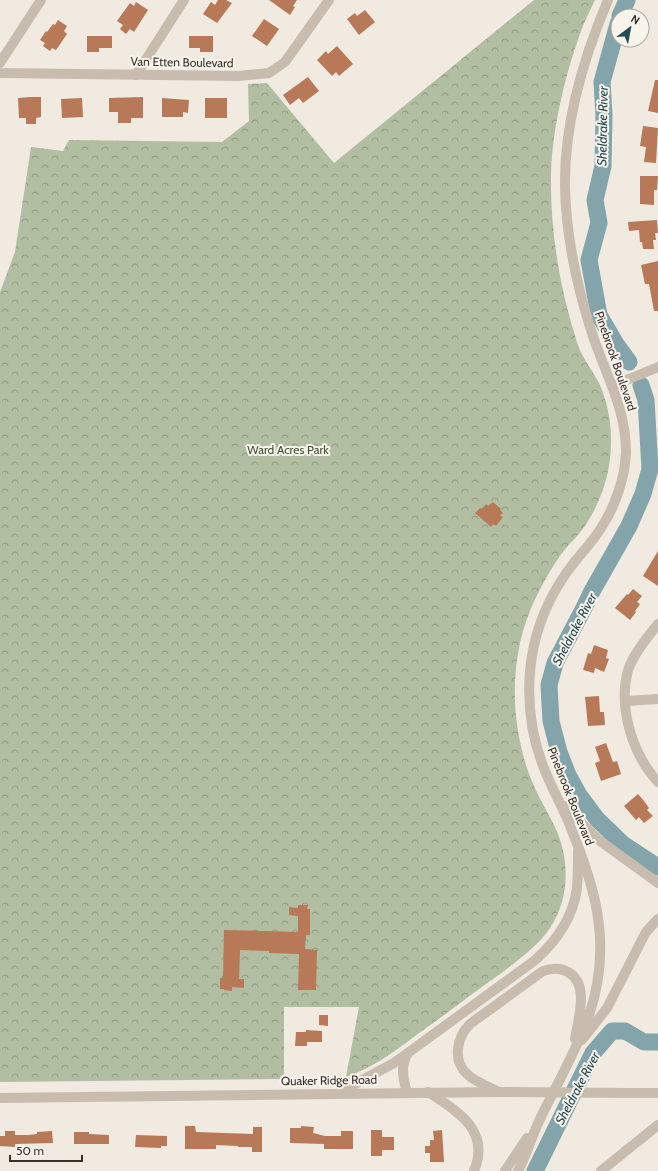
<svg xmlns="http://www.w3.org/2000/svg" width="658" height="1171" viewBox="0 0 658 1171" font-family="Cabin,sans-serif">
<style>
.forest{fill:url(#forest-crowns)}
.lines{fill:none;stroke-linecap:round;stroke-linejoin:round}
.river{stroke:#82a4aa;stroke-width:17}
.building{fill:#b77957}
.minor{stroke:#c7bcad;stroke-width:10}
.minor-bridge{stroke:#c7bcad;stroke-width:10}
.labels{text-anchor:middle;dominant-baseline:central;stroke-width:4;stroke-linejoin:round;paint-order:stroke}
.street-label{font-size:12px;fill:#36302b;stroke:#f8f4ec}
.park-label{font-size:12px;fill:#425232;stroke:#f8f4ec}
.water-label{font-size:13px;font-style:italic;fill:#254b53;stroke:#f8f4ec}
</style>
<defs>
<pattern id="forest-crowns" width="20" height="18" patternUnits="userSpaceOnUse"><rect width="20" height="18" fill="#b1bea2"/><path d="M2 6a3 3 0 1 1 6 0M12 15a3 3 0 1 1 6 0" fill="none" stroke="#919b84"/></pattern>
</defs>
<rect width="100%" height="100%" fill="#f0eae0"/>
<path class="forest" d="M 534,0 L 595,0 C 589,13 582,26 578,40 C 564,79 552,132 551,174 C 550,229 559,285 576,339 C 580,355 591,368 599,383 C 606,398 611,419 611,437 C 612,470 602,502 582,530 C 576,538 568,545 562,553 C 543,580 527,611 520,643 C 511,685 514,725 526,765 C 533,788 545,807 555,827 C 570,859 570,898 550,928 C 535,951 498,975 475,992 C 455,1007 435,1022 415,1036 C 393,1053 372,1068 346,1077 L 359,1007 L 284,1007 L 284,1079 L 0,1082 L 0,292 L 15,252 L 31,147 L 63,151 L 69,140 L 222,142 L 249,121 L 248,84 L 267,83 L 334,163 Z"/>
<g class="lines">
<g class="river">
<path d="M 620,16 L 627,0"/>
<path d="M 618,24 L 602,82 L 604,115 L 603,166 L 595,200 L 599,223 L 589,260 L 599,315 L 616,344 L 629,362"/>
<path d="M 641,385 L 646,400 L 650,469 L 643,494 L 629,526 L 591,593 L 585,606 L 555,663 L 549,685 L 551,721 L 559,752 L 568,775 L 579,795 L 597,819 L 624,845 L 658,867"/>
<path d="M 535,1171 L 593,1053 L 612,1031 L 625,1031 L 644,1042 L 658,1042"/>
</g>
</g>
<g class="building">
<path d="M 218,0 L 226,0 L 232,3 L 217,23 L 203,14 L 211,2 L 215,5 Z"/>
<path d="M 269,0 L 297,0 L 293,6 L 295,7 L 290,15 Z"/>
<path d="M 136,2 L 148,10 L 134,32 L 130,29 L 126,34 L 120,29 L 123,25 L 117,21 L 130,3 L 134,6 Z"/>
<path d="M 365,10 L 375,22 L 359,35 L 347,19 L 355,13 L 357,16 Z"/>
<path d="M 264,19 L 279,29 L 267,46 L 252,36 Z"/>
<path d="M 58,20 L 67,26 L 64,31 L 67,34 L 56,50 L 52,48 L 50,51 L 43,46 L 45,43 L 40,40 L 46,31 L 47,32 L 53,24 L 55,25 Z"/>
<path d="M 87,36 L 112,36 L 112,48 L 99,48 L 99,52 L 87,52 Z"/>
<path d="M 189,36 L 213,36 L 213,52 L 200,52 L 200,48 L 189,48 Z"/>
<path d="M 337,46 L 353,64 L 339,76 L 336,72 L 332,76 L 317,60 L 326,51 L 328,54 Z"/>
<path d="M 308,77 L 319,91 L 303,103 L 299,98 L 290,105 L 283,95 Z"/>
<path d="M 655,80 L 658,80 L 658,113 L 648,111 Z"/>
<path d="M 30,97 L 41,97 L 41,117 L 36,118 L 36,124 L 26,124 L 26,118 L 19,118 L 18,98 Z"/>
<path d="M 143,97 L 143,118 L 131,118 L 131,123 L 118,123 L 118,112 L 109,112 L 109,98 Z"/>
<path d="M 82,98 L 83,117 L 62,118 L 61,99 Z"/>
<path d="M 162,98 L 189,100 L 188,113 L 183,112 L 183,117 L 162,117 Z"/>
<rect x="205" y="98" width="22" height="20"/>
<path d="M 643,126 L 658,128 L 656,163 L 644,162 L 646,147 L 640,146 Z"/>
<path d="M 640,176 L 658,176 L 657,190 L 654,190 L 654,205 L 640,204 Z"/>
<path d="M 657,220 L 658,233 L 655,233 L 656,240 L 653,240 L 654,249 L 643,249 L 642,242 L 640,242 L 639,230 L 629,231 L 628,222 Z"/>
<path d="M 658,261 L 658,311 L 654,311 L 649,284 L 645,284 L 641,265 Z"/>
<path d="M 493,502 L 501,509 L 500,510 L 503,513 L 500,515 L 503,517 L 496,526 L 493,524 L 491,527 L 475,513 L 480,508 L 482,509 L 486,504 L 488,506 Z"/>
<path d="M 658,551 L 658,586 L 643,576 Z"/>
<path d="M 633,589 L 642,596 L 637,602 L 640,604 L 635,611 L 636,612 L 630,620 L 615,608 L 627,594 L 628,595 Z"/>
<path d="M 594,645 L 608,650 L 606,658 L 609,659 L 604,672 L 595,668 L 594,673 L 583,670 L 588,653 L 591,654 Z"/>
<path d="M 599,696 L 600,712 L 604,712 L 605,725 L 588,726 L 585,697 Z"/>
<path d="M 606,743 L 613,762 L 617,761 L 621,774 L 601,781 L 595,763 L 600,761 L 595,747 Z"/>
<path d="M 638,794 L 644,801 L 649,808 L 647,810 L 653,816 L 644,823 L 639,817 L 636,820 L 624,806 Z"/>
<path d="M 298,905 L 308,905 L 307,909 L 310,909 L 310,935 L 306,935 L 305,949 L 317,950 L 316,990 L 298,990 L 299,954 L 269,953 L 269,951 L 240,950 L 239,979 L 244,979 L 244,988 L 232,987 L 232,991 L 224,990 L 224,989 L 220,989 L 220,978 L 223,978 L 224,930 L 298,932 L 298,916 L 289,915 L 289,907 L 298,908 Z"/>
<path d="M 319,1015 L 328,1015 L 328,1026 L 319,1025 Z"/>
<path d="M 306,1030 L 322,1031 L 322,1042 L 307,1042 L 307,1046 L 295,1046 L 296,1032 L 306,1032 Z"/>
<path d="M 185,1126 L 195,1126 L 196,1132 L 253,1134 L 253,1127 L 262,1127 L 262,1152 L 252,1152 L 252,1147 L 238,1147 L 238,1146 L 216,1145 L 216,1149 L 185,1149 Z"/>
<path d="M 301,1126 L 314,1127 L 313,1133 L 325,1136 L 341,1136 L 341,1131 L 353,1131 L 353,1149 L 324,1149 L 324,1144 L 290,1143 L 290,1128 L 301,1128 Z"/>
<path d="M 371,1130 L 382,1130 L 382,1137 L 394,1137 L 394,1150 L 382,1150 L 382,1156 L 371,1156 Z"/>
<path d="M 442,1130 L 444,1162 L 430,1162 L 430,1153 L 425,1153 L 425,1146 L 430,1146 L 430,1140 L 434,1140 L 433,1131 Z"/>
<path d="M 5,1131 L 15,1131 L 15,1135 L 28,1135 L 37,1134 L 37,1132 L 52,1131 L 53,1143 L 15,1144 L 15,1147 L 0,1146 L 0,1136 L 5,1136 Z"/>
<path d="M 74,1132 L 89,1132 L 89,1134 L 109,1135 L 109,1144 L 74,1144 Z"/>
<path d="M 136,1135 L 167,1136 L 167,1146 L 161,1146 L 161,1148 L 135,1147 Z"/>
</g>
<g class="lines">
<g class="minor">
<path d="M 0,63 L 41,0"/>
<path d="M 0,73 L 238,76 L 269,73 L 285,62 L 329,0"/>
<path d="M 136,75 L 184,0"/>
<path d="M 612,386 L 658,367"/>
<path d="M 658,624 C 648,636 633,655 628,670 C 618,707 632,754 658,782"/>
<path d="M 626,701 L 658,699"/>
<path d="M 564,806 L 600,841 L 658,883"/>
<path d="M 582,1040 L 607,1008 L 646,932 L 658,919"/>
<path d="M 497,1091 C 488,1086 475,1082 467,1074 C 452,1060 457,1037 470,1024 L 543,971 C 552,968 560,967 568,972 C 590,984 578,1019 575,1039"/>
<path d="M 340,1092 L 394,1063 L 534,961 C 556,942 573,918 577,888 C 578,876 578,864 578,851"/>
<path d="M 428,1092 C 457,1111 491,1130 474,1171"/>
<path d="M 407,1093 C 403,1078 400,1066 408,1053"/>
<path d="M 628,1093 L 658,1093"/>
<path d="M 0,1098 L 499,1092"/>
<path d="M 505,1171 L 527,1138"/>
<path d="M 518,1171 C 527,1154 532,1136 540,1119 C 556,1086 575,1053 588,1018 C 612,951 598,894 572,831 C 566,813 556,797 549,780 C 533,746 527,708 530,671 C 533,638 545,605 563,578 C 574,560 590,546 601,528 C 615,507 625,478 626,452 C 626,406 603,370 590,327 C 576,282 566,234 565,187 C 564,123 583,59 608,0"/>
<path d="M 601,1171 L 658,1125"/>
</g>
<path class="minor-bridge" d="M 499,1092 L 628,1093"/>
</g>
<g class="labels">
<g class="street-label">
<text transform="translate(182 62) rotate(1)">Van Etten Boulevard</text>
<text transform="translate(616 361) rotate(71)">Pinebrook Boulevard</text>
<text transform="translate(571 796) rotate(68)">Pinebrook Boulevard</text>
<text transform="translate(329 1080) rotate(-1)">Quaker Ridge Road</text>
</g>
<g class="park-label">
<text x="288" y="449">Ward Acres Park</text>
</g>
<g class="water-label">
<text transform="translate(602 126) rotate(-89)">Sheldrake River</text>
<text transform="translate(574 629) rotate(-62)">Sheldrake River</text>
<text transform="translate(577 1088) rotate(-62)">Sheldrake River</text>
</g>
</g>
<g transform="translate(630 28) rotate(32)"><circle r="19" fill="#f8f4ec" stroke="#aaa69f"/>
<path d="M0-3L7 15L0 10L-7 15Z" fill="#254b53"/>
<text y="-6" font-size="11" font-weight="bold" text-anchor="middle" fill="#36302b">N</text>
</g>
<path d="M10 1155v6h72v-6" fill="none" stroke="#36302b" stroke-width="2"/>
<text x="16" y="1155" font-size="12" fill="#36302b" stroke="#f8f4ec" stroke-width="3" paint-order="stroke">50 m</text>
</svg>
